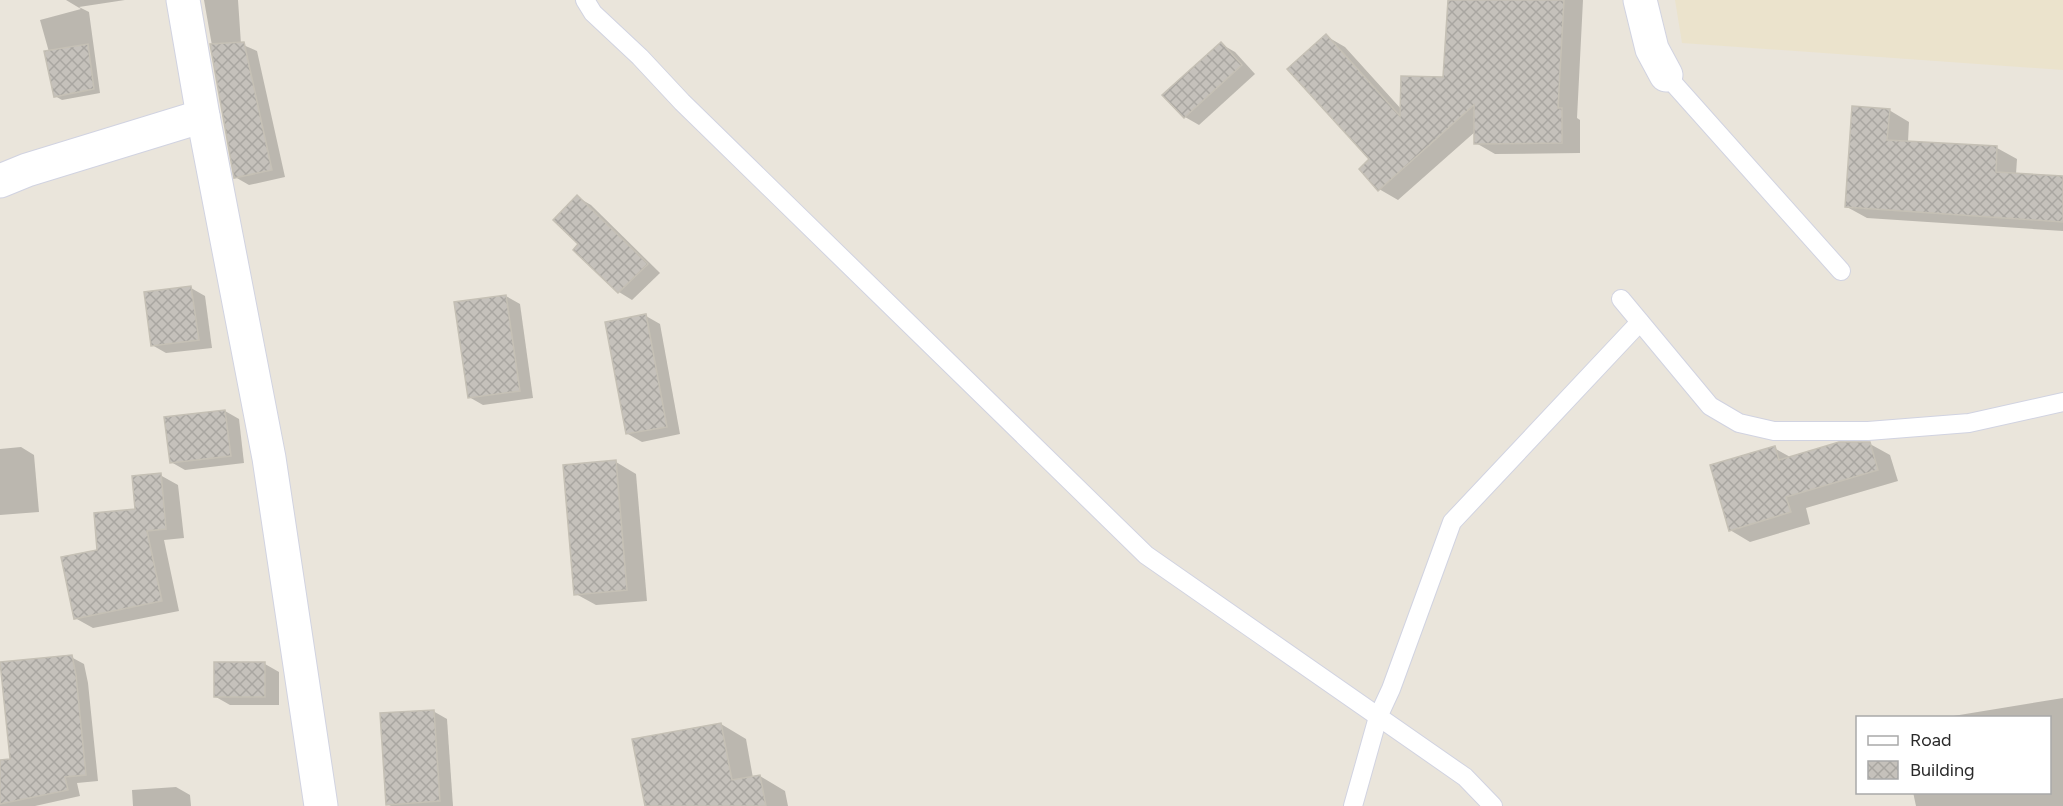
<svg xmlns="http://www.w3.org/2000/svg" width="2063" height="806" viewBox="0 0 2063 806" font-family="Figtree,sans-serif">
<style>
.education{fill:#ebe3cc}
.shadow{fill:#0003}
.building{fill:url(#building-cross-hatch);stroke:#c5c0b5;stroke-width:1.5}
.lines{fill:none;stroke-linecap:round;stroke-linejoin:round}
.lane-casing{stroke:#d1d3e1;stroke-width:20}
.street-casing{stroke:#d1d3e1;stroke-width:35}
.secondary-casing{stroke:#d1d3e1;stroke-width:35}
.lane{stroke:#fff;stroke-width:18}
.street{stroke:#fff;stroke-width:33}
.secondary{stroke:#fff;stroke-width:33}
</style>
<defs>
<pattern id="building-cross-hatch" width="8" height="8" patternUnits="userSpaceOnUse" patternTransform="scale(1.5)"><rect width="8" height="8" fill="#c5c1bb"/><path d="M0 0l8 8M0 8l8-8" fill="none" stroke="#a9a6a1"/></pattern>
</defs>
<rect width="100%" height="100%" fill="#eae5db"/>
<path class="education" d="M 1675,0 L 2063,0 L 2063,70 L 1682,43 Z"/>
<g class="shadow">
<path d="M 66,0 L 125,0 L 79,7 L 89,12 L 100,93 L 62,100 L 55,96 L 49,52 L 40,20 L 81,9 Z"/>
<path d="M 204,0 L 238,0 L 241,44 L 257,51 L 285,177 L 249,185 L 235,177 Z"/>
<path d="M 1449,0 L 1583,0 L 1577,118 L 1580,120 L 1580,153 L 1495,154 L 1476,143 L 1476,131 L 1398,200 L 1379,189 L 1371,160 L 1326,36 L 1345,47 L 1402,110 L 1445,79 Z"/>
<path d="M 1221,44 L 1235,52 L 1255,74 L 1199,125 L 1185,117 L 1164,95 Z"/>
<path d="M 1889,110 L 1909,122 L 1908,142 L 1997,148 L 2017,159 L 2016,174 L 2063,177 L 2063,231 L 1867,218 L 1847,207 Z"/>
<path d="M 577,197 L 591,205 L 660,273 L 632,300 L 619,292 Z"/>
<path d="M 191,288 L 205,296 L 212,348 L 166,353 L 152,345 Z"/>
<path d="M 506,296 L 520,304 L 533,398 L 483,405 L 469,397 Z"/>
<path d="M 646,316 L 660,324 L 680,434 L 642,442 L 628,434 Z"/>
<path d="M 225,411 L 239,419 L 244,463 L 185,470 L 171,462 Z"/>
<path d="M 1870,444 L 1890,455 L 1898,481 L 1806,508 L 1810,524 L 1750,542 L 1730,530 L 1774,448 L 1792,458 Z"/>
<path d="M 21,447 L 34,455 L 39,512 L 0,515 L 0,449 Z"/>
<path d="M 616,462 L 636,474 L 647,601 L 596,605 L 576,594 Z"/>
<path d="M 160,475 L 178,485 L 184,538 L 164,540 L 179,611 L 93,628 L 75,618 L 98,551 L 137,510 Z"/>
<path d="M 71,657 L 84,664 L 88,683 L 98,781 L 77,783 L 80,796 L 35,806 L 0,806 L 0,761 L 11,760 Z"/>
<path d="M 265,664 L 279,672 L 279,705 L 230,705 L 216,697 Z"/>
<path d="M 2063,698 L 2063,806 L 1916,806 L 1913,792 L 2050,792 L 2050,718 L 1941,718 Z"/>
<path d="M 433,711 L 447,719 L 453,806 L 391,806 L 387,804 Z"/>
<path d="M 721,724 L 746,739 L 753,778 L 760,776 L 785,791 L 788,806 L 646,806 Z"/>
<path d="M 176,787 L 190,795 L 191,806 L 133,806 L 132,790 Z"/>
</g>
<g class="building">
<path d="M 1448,0 L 1564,0 L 1558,108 L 1562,108 L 1562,143 L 1474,144 L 1474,105 L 1378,191 L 1359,169 L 1369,159 L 1287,69 L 1326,34 L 1400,116 L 1401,76 L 1443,77 Z"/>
<path d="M 244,42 L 272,170 L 234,178 L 210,44 Z"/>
<path d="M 1221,42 L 1242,65 L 1184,118 L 1162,95 Z"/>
<path d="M 88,44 L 94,89 L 54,97 L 44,51 Z"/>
<path d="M 1852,106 L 1890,109 L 1887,140 L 1997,146 L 1996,172 L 2063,176 L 2063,222 L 1845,207 Z"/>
<path d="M 577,195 L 648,264 L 618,293 L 573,250 L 578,244 L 553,220 Z"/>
<path d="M 191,286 L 199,340 L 151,346 L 144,292 Z"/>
<path d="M 506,295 L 520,391 L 468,398 L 454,302 Z"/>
<path d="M 646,314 L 667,427 L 626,434 L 605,322 Z"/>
<path d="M 225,410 L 231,456 L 170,463 L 164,417 Z"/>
<path d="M 1839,442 L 1870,442 L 1878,470 L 1786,497 L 1791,512 L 1729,531 L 1710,465 L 1775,446 L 1779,460 Z"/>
<path d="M 616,460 L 627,590 L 574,595 L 563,465 Z"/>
<path d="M 161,473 L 166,529 L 147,531 L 162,601 L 74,619 L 61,557 L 97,550 L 94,513 L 135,509 L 132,476 Z"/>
<path d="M 72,655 L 76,675 L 86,775 L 65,777 L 68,790 L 0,804 L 0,760 L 10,759 L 0,662 Z"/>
<rect x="214" y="662" width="51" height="35"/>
<path d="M 434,710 L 440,801 L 386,805 L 380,713 Z"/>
<path d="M 721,723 L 732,780 L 760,775 L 766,806 L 645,806 L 632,739 Z"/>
</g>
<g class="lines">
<g class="lane-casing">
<g id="lane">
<path d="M 585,0 L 593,13 L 640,57 L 682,102 L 1146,555 L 1465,777 L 1493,806"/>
<path d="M 1666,75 L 1841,271"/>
<path d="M 1621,299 L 1710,406 L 1739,423 L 1774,431 L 1868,431 L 1969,423 L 2063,402"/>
<path d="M 1353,806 L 1378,717 L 1391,689 L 1452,522 L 1640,322"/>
</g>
</g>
<g class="street-casing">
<g id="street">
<path d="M 1640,0 L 1652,49 L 1666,75"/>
<path d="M 0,181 L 27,170 L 203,116"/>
</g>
</g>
<g class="secondary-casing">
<path id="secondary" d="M 183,0 L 203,116 L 269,458 L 321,806"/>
</g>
<use href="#lane" class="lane"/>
<use href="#street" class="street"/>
<use href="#secondary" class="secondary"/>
</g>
<rect x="1856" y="716" width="195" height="78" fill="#ffffff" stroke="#a9a9a9" stroke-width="1.5"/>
<rect x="1868" y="736" width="30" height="9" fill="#ffffff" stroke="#a9a9a9" stroke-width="1.5"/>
<text x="1910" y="746" font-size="18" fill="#292929">Road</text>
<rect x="1868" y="761" width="30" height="18" fill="url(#building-cross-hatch)" stroke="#a9a9a9" stroke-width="1.5"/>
<text x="1910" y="776" font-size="18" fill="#292929">Building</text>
</svg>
